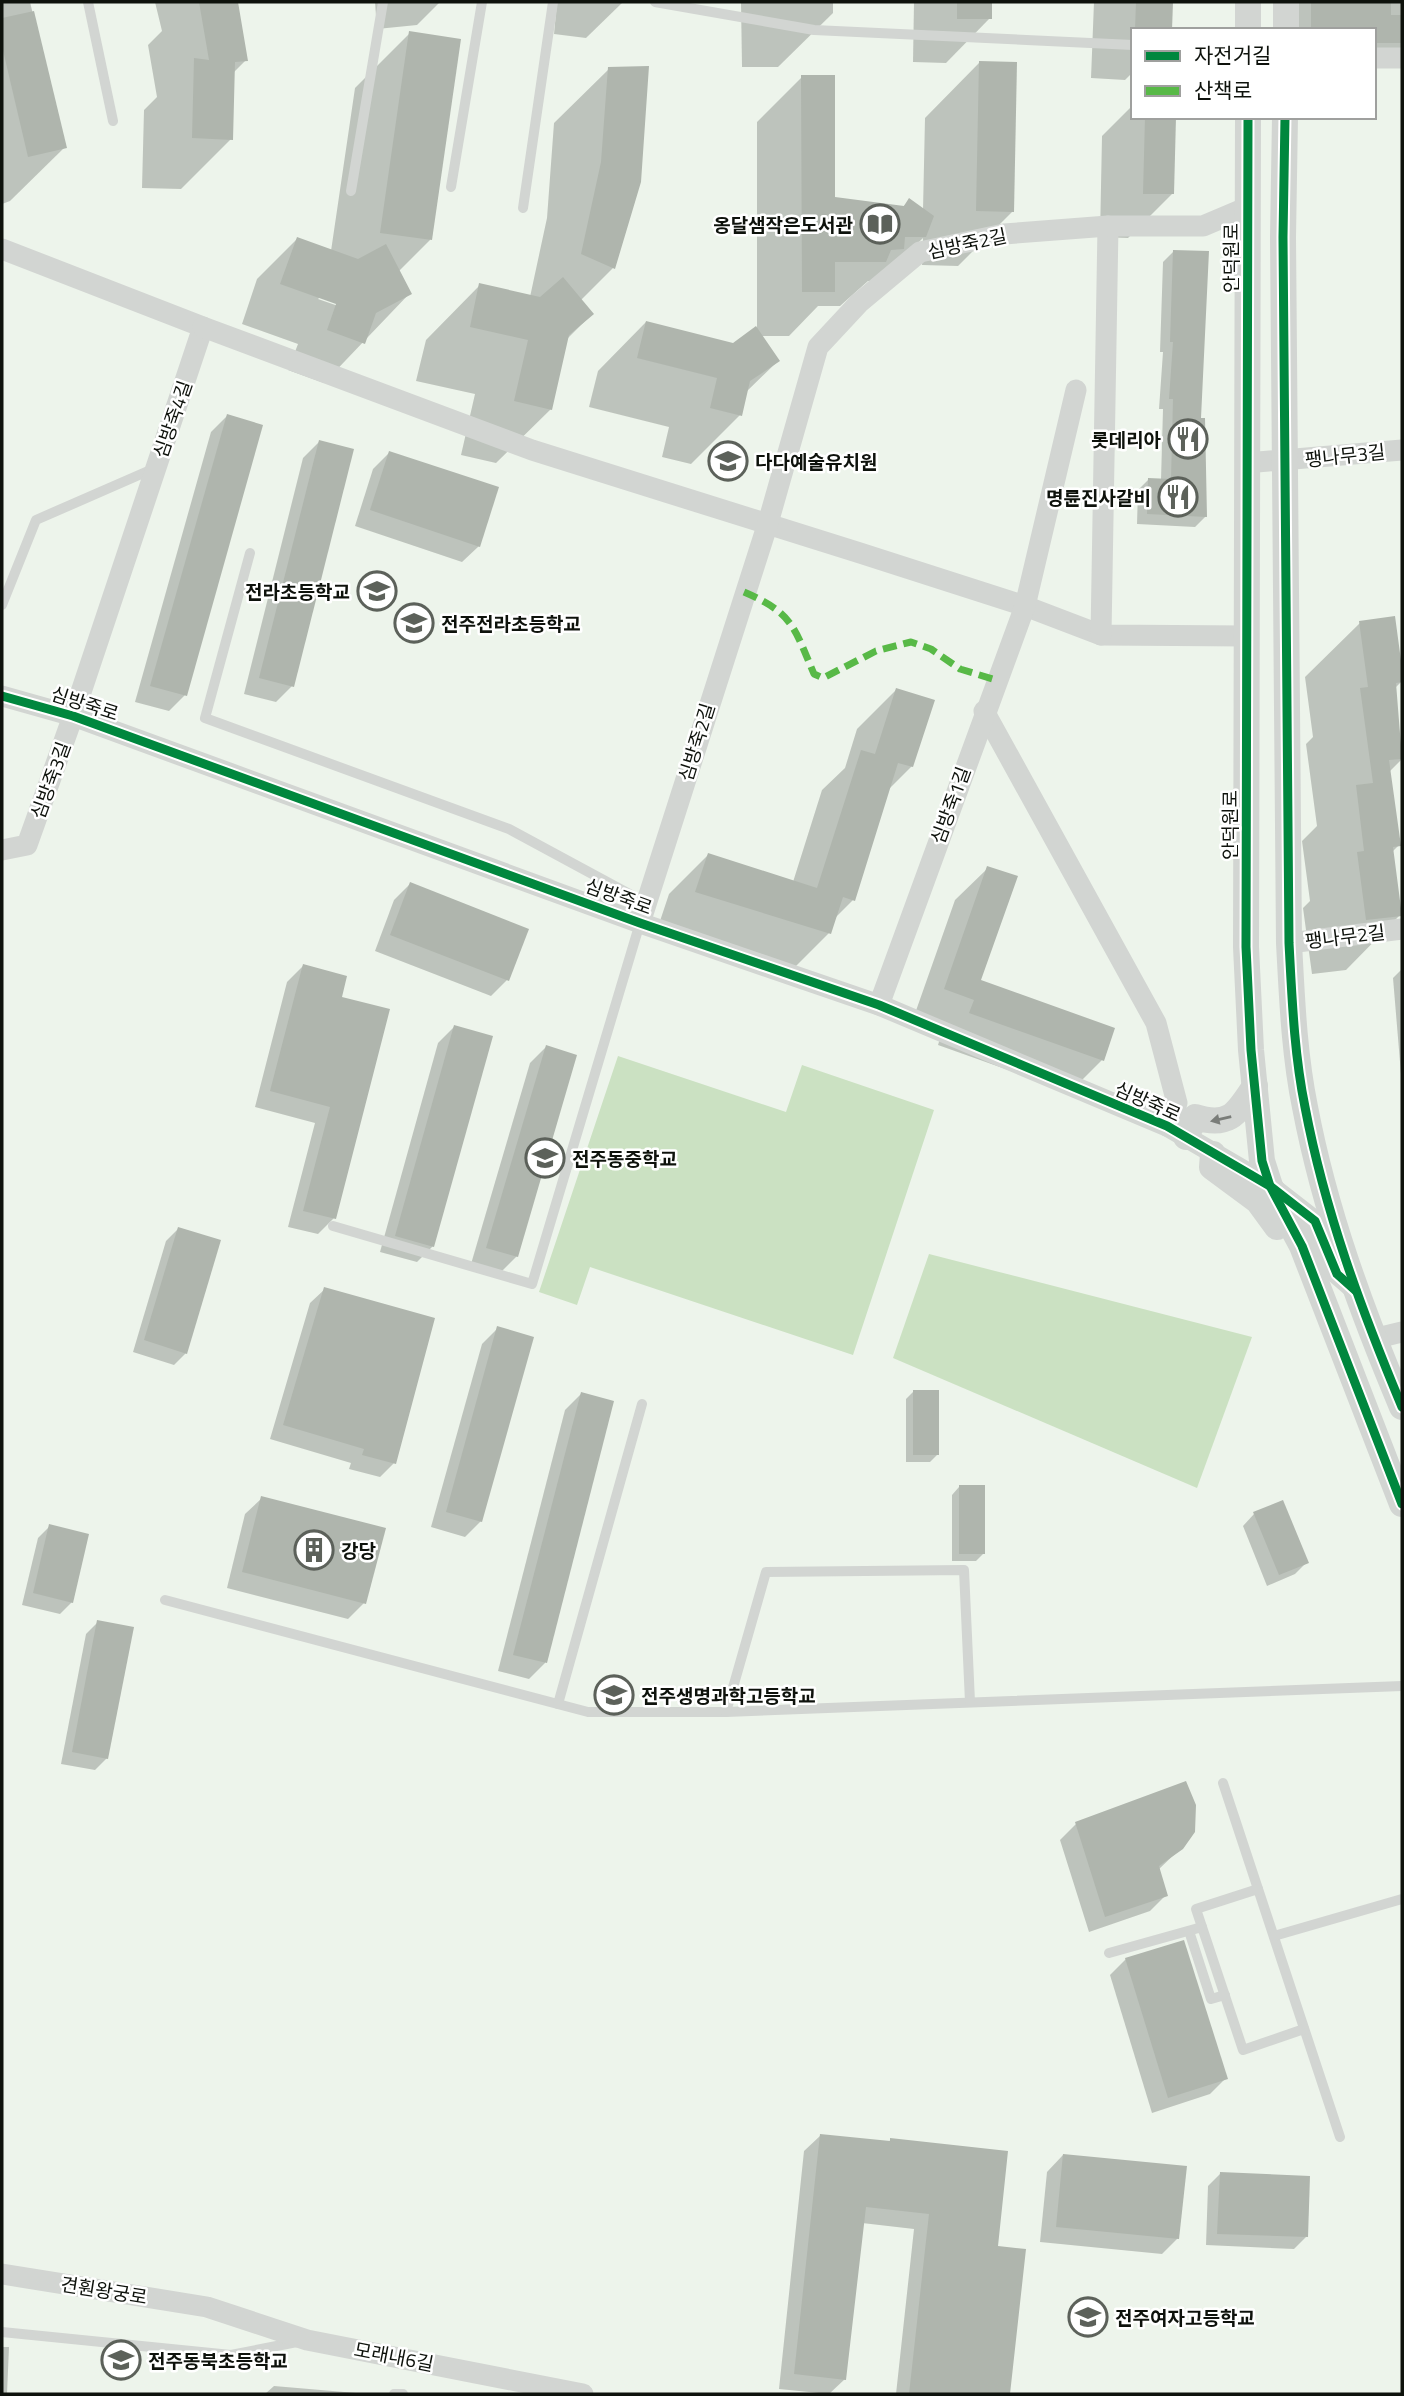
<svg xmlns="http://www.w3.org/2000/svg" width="1404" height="2396" viewBox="0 0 1404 2396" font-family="'Titillium Web','Noto Sans KR',sans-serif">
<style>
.green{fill:#cbe1c2}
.shadow{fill:#0003;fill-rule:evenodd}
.building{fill:#afb5ad}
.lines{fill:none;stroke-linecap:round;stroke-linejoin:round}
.service{stroke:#d2d5d2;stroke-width:10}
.minor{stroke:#d2d5d2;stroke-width:21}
.tertiary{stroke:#d2d5d2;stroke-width:26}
.quiet{stroke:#58b947;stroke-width:7;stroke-dasharray:14 7;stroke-linecap:butt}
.cycleway-casing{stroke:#fff;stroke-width:13}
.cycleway{stroke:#00873e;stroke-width:9}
.oneway{fill:#7a7d79}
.labels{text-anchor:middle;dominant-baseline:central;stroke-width:5;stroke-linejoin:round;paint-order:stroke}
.poi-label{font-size:19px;font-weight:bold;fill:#0e120c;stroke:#fff;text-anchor:start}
.street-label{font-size:19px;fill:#0e120c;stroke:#fff}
</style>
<rect width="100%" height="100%" fill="#edf4eb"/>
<g class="green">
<path d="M 618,1056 L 786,1112 L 802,1065 L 934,1110 L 853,1355 L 590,1267 L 577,1305 L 539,1292 Z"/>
<path d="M 929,1254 L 1252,1337 L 1197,1488 L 893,1358 Z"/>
</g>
<g class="shadow">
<path d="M 2,2 L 30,2 L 65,147 L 10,201 L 2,204 Z"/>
<path d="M 155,2 L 236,2 L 246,60 L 233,73 L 231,139 L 181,189 L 142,188 L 144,110 L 157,97 L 148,45 L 162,31 Z"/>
<path d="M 375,2 L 440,2 L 417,25 L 377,29 Z"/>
<path d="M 557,2 L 623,2 L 586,38 L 554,34 Z"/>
<path d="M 741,2 L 833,2 L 833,13 L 778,67 L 742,67 Z"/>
<path d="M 914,2 L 991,2 L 990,18 L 946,63 L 913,62 Z"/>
<path d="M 1094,2 L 1171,2 L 1170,30 L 1133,30 L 1133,72 L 1125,80 L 1091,78 Z"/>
<path d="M 1298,2 L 1402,2 L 1402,60 L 1374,58 L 1374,30 L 1297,30 Z"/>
<path d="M 410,33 L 430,240 L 398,272 L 410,293 L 324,383 L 288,370 L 298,344 L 242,324 L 257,279 L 297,239 L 331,251 L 355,88 ZM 321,296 L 345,305 L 344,308 L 318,299 Z"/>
<path d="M 979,63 L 1013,211 L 958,266 L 922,265 L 923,238 L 879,281 L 868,281 L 840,306 L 818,306 L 789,336 L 761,336 L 778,361 L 745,393 L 740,415 L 691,464 L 662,457 L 669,427 L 589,407 L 598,371 L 646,322 L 733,345 L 757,328 L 757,122 L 802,77 L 833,198 L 902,208 L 909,200 L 923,210 L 925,118 Z"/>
<path d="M 609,69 L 613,268 L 580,301 L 592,314 L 567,339 L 551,409 L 496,463 L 461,455 L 475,394 L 416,381 L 426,340 L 480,285 L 530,297 L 547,218 L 554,123 Z"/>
<path d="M 1133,105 L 1133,117 L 1174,117 L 1173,193 L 1128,238 L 1100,237 L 1102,136 Z"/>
<path d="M 1174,251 L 1199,420 L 1206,516 L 1195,527 L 1137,524 L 1138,490 L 1149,479 L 1161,480 L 1163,409 L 1159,409 L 1163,352 L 1160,352 L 1163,262 Z"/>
<path d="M 227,416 L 185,695 L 169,711 L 135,702 L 211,432 Z"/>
<path d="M 319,442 L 292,686 L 276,702 L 244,694 L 303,458 Z"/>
<path d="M 389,453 L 479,546 L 462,562 L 355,526 L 373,469 Z"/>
<path d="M 1394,618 L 1402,681 L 1395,688 L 1402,759 L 1389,772 L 1399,845 L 1392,852 L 1400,915 L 1346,970 L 1312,974 L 1303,908 L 1310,901 L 1302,841 L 1317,826 L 1306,744 L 1313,737 L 1305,677 L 1360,623 Z"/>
<path d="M 896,690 L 912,766 L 888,790 L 853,900 L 834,919 L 829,933 L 790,972 L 657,930 L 669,894 L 708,855 L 793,882 L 822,790 L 845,768 L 857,729 Z"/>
<path d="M 988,868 L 979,981 L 1102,1060 L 1070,1092 L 938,1045 L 942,1032 L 912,1022 L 955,900 Z"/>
<path d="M 410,884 L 507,980 L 491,996 L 375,951 L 394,900 Z"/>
<path d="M 303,966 L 340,998 L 334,1218 L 318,1234 L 288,1227 L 315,1123 L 255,1107 L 287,982 Z"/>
<path d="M 1402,969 L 1402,1086 L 1393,978 Z"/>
<path d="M 454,1027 L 433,1246 L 417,1262 L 380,1252 L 438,1043 Z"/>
<path d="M 546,1047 L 517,1256 L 501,1272 L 471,1264 L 530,1063 Z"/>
<path d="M 178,1229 L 186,1353 L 174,1365 L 133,1352 L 166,1241 Z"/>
<path d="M 325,1289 L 394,1463 L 380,1477 L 349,1469 L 351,1463 L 270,1439 L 310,1303 Z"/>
<path d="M 498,1328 L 481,1521 L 465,1537 L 431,1527 L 482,1344 Z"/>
<path d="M 914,1391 L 938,1454 L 930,1462 L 906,1462 L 906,1399 Z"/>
<path d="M 581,1394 L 612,1402 L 545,1663 L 529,1679 L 498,1671 L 565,1410 Z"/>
<path d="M 959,1487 L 984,1553 L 976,1561 L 952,1561 L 952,1495 Z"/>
<path d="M 262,1498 L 364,1603 L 348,1619 L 227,1588 L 245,1514 Z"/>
<path d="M 1254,1514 L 1307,1562 L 1295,1574 L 1267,1586 L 1243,1526 Z"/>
<path d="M 50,1526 L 72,1602 L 60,1614 L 22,1605 L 38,1538 Z"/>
<path d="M 98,1622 L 107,1758 L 95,1770 L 61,1764 L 86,1634 Z"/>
<path d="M 1076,1824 L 1182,1847 L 1158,1870 L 1166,1895 L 1150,1911 L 1089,1932 L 1060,1840 Z"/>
<path d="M 1126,1959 L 1226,2078 L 1210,2094 L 1152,2113 L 1110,1975 Z"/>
<path d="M 820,2136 L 888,2143 L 891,2139 L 996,2248 L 1024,2251 L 1008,2394 L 896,2394 L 914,2229 L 862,2223 L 845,2379 L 829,2394 L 779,2389 L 804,2151 Z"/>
<path d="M 1063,2155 L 1178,2238 L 1162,2254 L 1040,2242 L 1047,2172 Z"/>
<path d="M 1220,2174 L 1306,2237 L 1294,2249 L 1206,2245 L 1208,2186 Z"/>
<path d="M 2,2347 L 9,2347 L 7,2394 L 2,2394 Z"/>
<path d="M 274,2386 L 356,2393 L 356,2394 L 265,2394 Z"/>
</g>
<g class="building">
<path d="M 199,2 L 238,2 L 248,61 L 235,62 L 233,140 L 192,138 L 194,58 L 209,60 Z"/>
<rect x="957" y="2" width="35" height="17"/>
<path d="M 1136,2 L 1173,2 L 1172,30 L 1135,30 Z"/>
<path d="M 1311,2 L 1391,3 L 1391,15 L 1402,15 L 1402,43 L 1374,43 L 1374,30 L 1311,30 Z"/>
<path d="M 34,11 L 67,148 L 28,157 L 2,46 L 2,18 Z"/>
<path d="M 409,31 L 461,39 L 432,240 L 380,233 Z"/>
<path d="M 979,61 L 1017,62 L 1014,212 L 976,211 Z"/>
<path d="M 649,66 L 641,182 L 615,269 L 581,254 L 601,162 L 608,67 Z"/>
<path d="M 801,75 L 835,75 L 835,197 L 904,206 L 909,198 L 934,216 L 926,237 L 905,237 L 904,249 L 891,250 L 886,262 L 835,262 L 835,292 L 802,292 Z"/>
<path d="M 1145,117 L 1176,117 L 1174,194 L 1143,194 Z"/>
<path d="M 297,237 L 358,259 L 386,244 L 412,294 L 376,313 L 365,344 L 327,330 L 336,304 L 280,284 Z"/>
<path d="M 1173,250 L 1209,251 L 1201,418 L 1205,418 L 1207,517 L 1147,514 L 1148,478 L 1171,479 L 1173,399 L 1169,399 L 1173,342 L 1170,342 Z"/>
<path d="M 563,277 L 594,314 L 569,335 L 552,410 L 514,401 L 528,340 L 470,327 L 479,283 L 540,297 Z"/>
<path d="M 646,321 L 733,343 L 756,326 L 780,361 L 750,381 L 742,416 L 710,408 L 717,378 L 637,358 Z"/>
<path d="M 227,414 L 263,425 L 187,696 L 150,686 Z"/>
<path d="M 319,440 L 354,449 L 294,687 L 259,678 Z"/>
<path d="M 389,451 L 499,487 L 480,547 L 370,510 Z"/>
<path d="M 1395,616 L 1402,668 L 1402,682 L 1396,683 L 1402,759 L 1389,760 L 1401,846 L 1393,847 L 1402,916 L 1366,920 L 1357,852 L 1364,851 L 1356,785 L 1373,783 L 1360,688 L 1368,687 L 1359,621 Z"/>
<path d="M 896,688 L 935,700 L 913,767 L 898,763 L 855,901 L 843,897 L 831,934 L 695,892 L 708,853 L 817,888 L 861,750 L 875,754 Z"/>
<path d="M 987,866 L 1018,876 L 981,980 L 1115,1028 L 1104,1061 L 969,1013 L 974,1000 L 944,989 Z"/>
<path d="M 410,882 L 529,929 L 509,981 L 390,935 Z"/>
<path d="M 303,964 L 347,976 L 342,997 L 390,1009 L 336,1219 L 303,1211 L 330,1107 L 270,1091 Z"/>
<path d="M 454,1025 L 493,1036 L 434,1247 L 395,1236 Z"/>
<path d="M 546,1045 L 577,1055 L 518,1257 L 486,1248 Z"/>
<path d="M 178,1227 L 221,1240 L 187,1354 L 144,1340 Z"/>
<path d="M 324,1287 L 435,1318 L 396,1464 L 362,1455 L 364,1449 L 283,1425 Z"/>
<path d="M 497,1326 L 534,1337 L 482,1522 L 446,1512 Z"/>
<rect x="913" y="1390" width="26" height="65"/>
<path d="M 581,1392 L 614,1401 L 547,1663 L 513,1655 Z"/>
<rect x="959" y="1485" width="26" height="69"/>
<path d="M 261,1496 L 386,1528 L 366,1604 L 242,1572 Z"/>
<path d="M 1283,1500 L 1309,1563 L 1279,1575 L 1253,1512 Z"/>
<path d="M 49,1524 L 89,1534 L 73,1603 L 33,1593 Z"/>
<path d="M 97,1620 L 134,1627 L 108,1759 L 72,1752 Z"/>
<path d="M 1186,1781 L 1196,1805 L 1195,1832 L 1183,1849 L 1159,1866 L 1168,1896 L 1105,1917 L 1075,1822 Z"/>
<path d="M 1184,1940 L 1228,2079 L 1168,2098 L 1125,1958 Z"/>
<path d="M 820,2134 L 890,2141 L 890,2138 L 1008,2151 L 998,2246 L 1026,2249 L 1010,2394 L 909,2394 L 929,2214 L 866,2207 L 846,2380 L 794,2374 Z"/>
<path d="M 1063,2154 L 1187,2166 L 1179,2239 L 1056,2227 Z"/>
<path d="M 1220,2172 L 1310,2176 L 1308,2237 L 1217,2234 Z"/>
</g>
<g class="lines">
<g class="service">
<path d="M 88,2 L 113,121"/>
<path d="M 655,2 L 814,30 L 1133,45"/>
<path d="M 451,187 L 482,2"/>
<path d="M 351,191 L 383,2"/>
<path d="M 523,208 L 553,2"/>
<path d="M 250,553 L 205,718 L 509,829 L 646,903"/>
<path d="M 2,605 L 36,520 L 155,468"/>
<path d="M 333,1226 L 532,1284 L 640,923"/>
<path d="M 165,1600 L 588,1712 L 726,1712 L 1402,1686"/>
<path d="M 558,1704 L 642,1404"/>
<path d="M 726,1712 L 766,1572 L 964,1570 L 970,1702"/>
<path d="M 1223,1783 L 1340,2137"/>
<path d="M 1202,1927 L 1196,1909 L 1258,1889"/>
<path d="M 1189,1931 L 1211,1999 L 1225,1995"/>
<path d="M 1274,1936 L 1402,1899"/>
<path d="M 1109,1953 L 1202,1927 L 1243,2050 L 1304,2029"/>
<path d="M 2,2332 L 231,2355 L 297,2342"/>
<path d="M 394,2394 L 403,2394"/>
</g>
<g class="minor">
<path d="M 1374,58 L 1402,58"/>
<path d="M 2,249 L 203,327 L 73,716 L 27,845 L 2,850"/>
<path d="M 203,327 L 532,450 L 860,553 L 1025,606 L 1101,635 L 1247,636"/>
<path d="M 1246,463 L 1402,450"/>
<path d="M 1101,635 L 1108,226"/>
<path d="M 2,696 L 73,716 L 640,923 L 879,1005 L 1167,1126 L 1270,1186 L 1315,1221 L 1337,1274 L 1352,1287"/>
<path d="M 984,711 L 1156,1023 L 1177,1103 L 1167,1126"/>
<path d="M 640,923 L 768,523 L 818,347 L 859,303 L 920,252 L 1004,234 L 1108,226 L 1203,226 L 1248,207"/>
<path d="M 1289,943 L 1402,929"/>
<path d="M 879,1005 L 1025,606 L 1076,390"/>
<path d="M 1373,1339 L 1402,1332"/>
<path d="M 2,2274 L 207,2307 L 307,2340 L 583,2394"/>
</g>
<g class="tertiary">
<path d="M 1248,30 L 1248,2"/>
<path d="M 1286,30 L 1286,2"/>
<path d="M 1248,117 L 1246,947 L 1251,1050 L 1262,1161 L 1270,1186 L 1302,1246 L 1402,1504"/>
<path d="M 1285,117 L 1283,237 L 1289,943 C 1292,998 1294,1053 1305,1107 C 1325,1212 1361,1309 1402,1407"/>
<path d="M 1186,1137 L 1195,1117 C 1230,1128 1237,1113 1255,1086"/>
<path d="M 1213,1154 L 1212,1167 L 1258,1201 L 1277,1227"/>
</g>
<path class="quiet" d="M 744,592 C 793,613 794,627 814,674 L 823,678 L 876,651 L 911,642 L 931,649 L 960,669 L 996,680"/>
<g class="cycleway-casing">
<g id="cycleway">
<path d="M 1248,117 L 1246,947 L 1251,1050 L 1262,1161 L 1270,1186 L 1302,1246 L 1402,1504"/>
<path d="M 1285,117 L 1283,237 L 1289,943 C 1292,998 1294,1053 1305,1107 C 1325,1212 1361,1309 1402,1407"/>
<path d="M 2,696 L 73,716 L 640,923 L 879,1005 L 1167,1126 L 1270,1186 L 1315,1221 L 1337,1274 L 1356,1291"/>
</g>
</g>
<use href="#cycleway" class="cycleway"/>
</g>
<defs><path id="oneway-solid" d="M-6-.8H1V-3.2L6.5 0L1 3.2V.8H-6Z" transform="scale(1.75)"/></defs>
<use class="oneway" href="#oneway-solid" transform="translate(1221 1119) rotate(167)"/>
<defs>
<g id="library-ring" transform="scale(2.0125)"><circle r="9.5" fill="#fff" stroke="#5c615a" stroke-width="1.5"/><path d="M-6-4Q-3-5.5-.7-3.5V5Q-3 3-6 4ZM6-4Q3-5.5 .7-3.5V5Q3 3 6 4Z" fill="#5c615a"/></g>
<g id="restaurant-ring" transform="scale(2.0125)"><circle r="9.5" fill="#fff" stroke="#5c615a" stroke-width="1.5"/><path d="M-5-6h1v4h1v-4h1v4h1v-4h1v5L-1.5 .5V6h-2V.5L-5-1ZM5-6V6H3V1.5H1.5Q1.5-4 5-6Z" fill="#5c615a"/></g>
<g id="school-ring" transform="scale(2.0125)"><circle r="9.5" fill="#fff" stroke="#5c615a" stroke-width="1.5"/><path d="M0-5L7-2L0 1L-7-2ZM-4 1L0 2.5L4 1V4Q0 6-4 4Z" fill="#5c615a"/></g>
<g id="building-ring" transform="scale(2.0125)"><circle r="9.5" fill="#fff" stroke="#5c615a" stroke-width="1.5"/><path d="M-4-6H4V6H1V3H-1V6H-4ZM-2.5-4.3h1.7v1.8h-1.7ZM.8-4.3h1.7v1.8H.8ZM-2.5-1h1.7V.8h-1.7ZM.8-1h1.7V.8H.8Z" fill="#5c615a"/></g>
</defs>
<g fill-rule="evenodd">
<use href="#library-ring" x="880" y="224"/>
<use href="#restaurant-ring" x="1188" y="439"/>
<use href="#school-ring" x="728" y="461"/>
<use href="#restaurant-ring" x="1178" y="497"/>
<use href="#school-ring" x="377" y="591"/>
<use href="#school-ring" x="414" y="623"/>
<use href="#school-ring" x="545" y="1158"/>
<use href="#building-ring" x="314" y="1550"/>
<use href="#school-ring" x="614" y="1695"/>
<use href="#school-ring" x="1088" y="2317"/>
<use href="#school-ring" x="121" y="2360"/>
</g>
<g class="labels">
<g class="poi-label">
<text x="853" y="224" text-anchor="end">옹달샘작은도서관</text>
<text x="1161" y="439" text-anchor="end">롯데리아</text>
<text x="755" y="461">다다예술유치원</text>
<text x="1151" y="497" text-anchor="end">명륜진사갈비</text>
<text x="350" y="591" text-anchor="end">전라초등학교</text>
<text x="441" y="623">전주전라초등학교</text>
<text x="572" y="1158">전주동중학교</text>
<text x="341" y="1550">강당</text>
<text x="641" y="1695">전주생명과학고등학교</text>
<text x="1115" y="2317">전주여자고등학교</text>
<text x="148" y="2360">전주동북초등학교</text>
</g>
<g class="street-label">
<text transform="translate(967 243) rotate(-12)">심방죽2길</text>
<text transform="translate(1230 258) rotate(-90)">안덕원로</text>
<text transform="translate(172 419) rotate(-71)">심방죽4길</text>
<text transform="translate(1345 455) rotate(-6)">팽나무3길</text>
<text transform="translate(85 703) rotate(18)">심방죽로</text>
<text transform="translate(696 742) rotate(-73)">심방죽2길</text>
<text transform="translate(50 780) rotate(-70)">심방죽3길</text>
<text transform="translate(950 805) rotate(-70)">심방죽1길</text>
<text transform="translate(1229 825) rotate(-90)">안덕원로</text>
<text transform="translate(619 896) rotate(20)">심방죽로</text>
<text transform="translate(1345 936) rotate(-7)">팽나무2길</text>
<text transform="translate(1148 1101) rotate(24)">심방죽로</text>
<text transform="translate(104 2290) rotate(9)">견훤왕궁로</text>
<text transform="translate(394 2356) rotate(11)">모래내6길</text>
</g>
</g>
<rect width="1404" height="2396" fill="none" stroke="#0e120c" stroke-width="7"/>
<rect x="1131" y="28" width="245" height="91" fill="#ffffff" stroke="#9fa09e" stroke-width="2"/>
<rect x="1145" y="51" width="35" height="10" fill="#00873e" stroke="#9fa09e" stroke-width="2"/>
<text x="1194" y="63" font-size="21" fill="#0e120c">자전거길</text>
<rect x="1145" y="86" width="35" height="10" fill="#58b947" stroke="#9fa09e" stroke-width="2"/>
<text x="1194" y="98" font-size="21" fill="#0e120c">산책로</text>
</svg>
